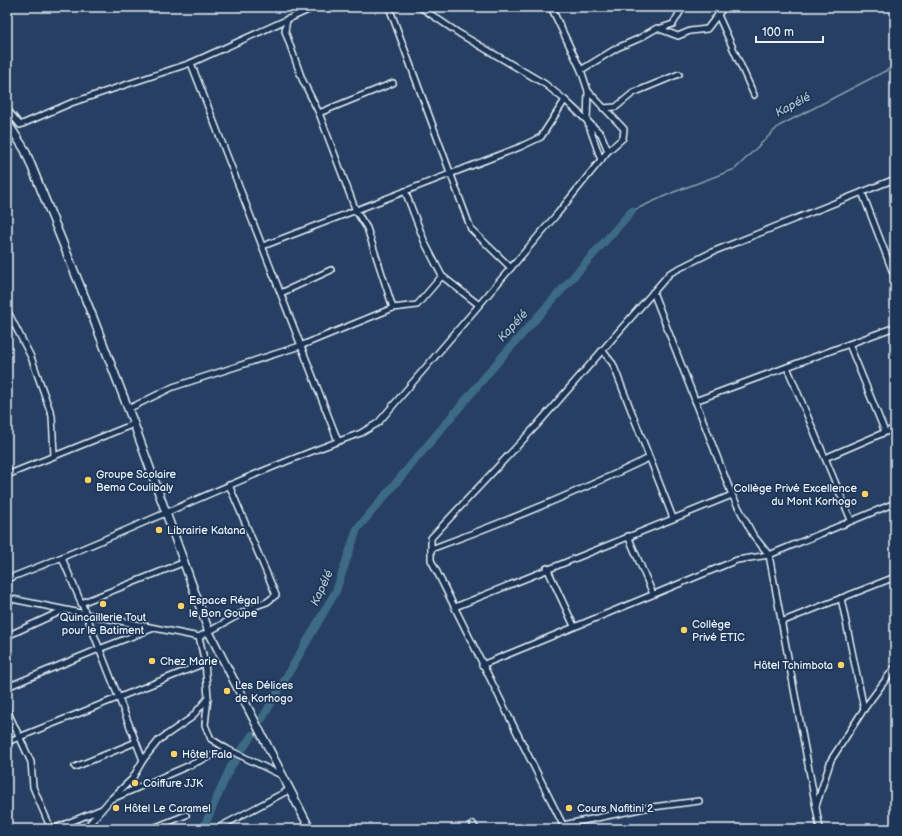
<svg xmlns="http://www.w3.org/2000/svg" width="902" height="836" viewBox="0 0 902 836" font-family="'Balsamiq Sans',sans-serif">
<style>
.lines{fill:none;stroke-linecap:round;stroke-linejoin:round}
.stream{stroke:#82a0b2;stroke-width:1.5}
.river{stroke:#3e6a84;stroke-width:8}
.street-casing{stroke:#e8f1f8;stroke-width:8}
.secondary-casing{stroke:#e8f1f8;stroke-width:10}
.street{stroke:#1d3557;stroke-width:5}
.secondary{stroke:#1d3557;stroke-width:7}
.poi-dot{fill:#ffd166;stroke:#1d3557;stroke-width:1.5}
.labels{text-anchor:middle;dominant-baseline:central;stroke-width:3.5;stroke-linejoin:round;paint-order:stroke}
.poi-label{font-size:11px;fill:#e8f1f8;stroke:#1d3557;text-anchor:start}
.water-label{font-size:12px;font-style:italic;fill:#acc2cf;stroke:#1d3557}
</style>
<rect width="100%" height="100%" fill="#273f62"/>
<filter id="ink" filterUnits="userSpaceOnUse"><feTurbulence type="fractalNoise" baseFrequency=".025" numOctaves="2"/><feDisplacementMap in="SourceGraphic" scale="8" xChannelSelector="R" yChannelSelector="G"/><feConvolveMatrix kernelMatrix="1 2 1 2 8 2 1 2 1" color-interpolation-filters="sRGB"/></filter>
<g filter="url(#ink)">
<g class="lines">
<path class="stream" d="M 632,211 L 674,192 L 735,169 L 779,126 L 895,66"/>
<g class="river">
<path d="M 262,719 L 336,591 L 357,529 L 501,358 L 632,211"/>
<path d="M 203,829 L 230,768 L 252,735"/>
</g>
<g class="street-casing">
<g id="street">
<path d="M 389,7 L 471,229 L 511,268"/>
<path d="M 420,7 L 460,34 L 545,84 L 565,100 L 601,134 L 608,151"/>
<path d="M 718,15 L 754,95"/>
<path d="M 287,19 L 285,31 L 302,79 L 319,113 L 356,211 L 367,228 L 393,308"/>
<path d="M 661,28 L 673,24 L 680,12 L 680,7"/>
<path d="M 191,63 L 338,441"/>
<path d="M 581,70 L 617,48 L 638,39 L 657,28 L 678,36 L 690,31 L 707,29 L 724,7"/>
<path d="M 588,91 L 587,120 L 601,160"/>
<path d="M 603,108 L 616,107 L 633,93 L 679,74"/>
<path d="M 7,109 L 20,125 L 71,103 L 191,63 L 315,7"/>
<path d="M 319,113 L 393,83"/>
<path d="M 405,191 L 425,243 L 442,276 L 479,305"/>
<path d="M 862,192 L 895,278"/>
<path d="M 263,246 L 520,147 L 541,137 L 565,100"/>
<path d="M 653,292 L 732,495 L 753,535 L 769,555 L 820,829"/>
<path d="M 281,293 L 331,270"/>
<path d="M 7,310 L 31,357 L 52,416 L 54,455"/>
<path d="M 849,344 L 885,432"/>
<path d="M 602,350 L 613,364 L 673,518"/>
<path d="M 787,367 L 851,520"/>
<path d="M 695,401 L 895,327"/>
<path d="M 128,409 L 173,387 L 300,346 L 393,308 L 417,305 L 442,276"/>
<path d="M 825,458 L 895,428"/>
<path d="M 7,475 L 134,424"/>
<path d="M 628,536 L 653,594"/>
<path d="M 431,549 C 505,522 578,492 649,458"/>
<path d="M 62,558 L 86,614 L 143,760"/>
<path d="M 547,568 L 574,626"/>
<path d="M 7,579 C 126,534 240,476 361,433 L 378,423 L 558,213 L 608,151 L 623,138 L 624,129 L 588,91 L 581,70 L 551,7"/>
<path d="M 7,598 L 199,637 L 253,607 L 267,602 L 276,595 L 229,485"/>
<path d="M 841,598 L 864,709"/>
<path d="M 81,603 L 185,562"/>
<path d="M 455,607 L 732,495"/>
<path d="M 781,622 L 895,577"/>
<path d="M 7,636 L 64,610"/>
<path d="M 199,637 L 205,663 L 208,697 L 205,725 L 211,739 L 227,749 L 281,775"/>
<path d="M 482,665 L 737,560 L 769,555 L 895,503"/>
<path d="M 7,687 L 99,649 L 154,628"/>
<path d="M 7,710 L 31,762 L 33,787 L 51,829"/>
<path d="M 7,742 L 205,663"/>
<path d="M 75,767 L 136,742"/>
<path d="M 114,798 L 227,749"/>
<path d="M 816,806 L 831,760 L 864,709 L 895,667"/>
<path d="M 473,824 L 476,829"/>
<path d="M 563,825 L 645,808 L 699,801"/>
<path d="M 53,829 L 102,809"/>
<path d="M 85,829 L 110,800 L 132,779 L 143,760 L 159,740 L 191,718 L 208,698"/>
<path d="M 151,829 L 186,815"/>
<path d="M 216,829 L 289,790"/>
<path d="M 565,829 L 431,560 L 431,538 L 537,425 L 670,273 L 712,252 L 895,179"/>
</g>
</g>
<g class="secondary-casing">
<path id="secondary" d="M 7,122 L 25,150 L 92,315 L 134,424 L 209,632 L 310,829"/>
</g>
<use href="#street" class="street"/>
<use href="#secondary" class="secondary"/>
</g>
</g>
<g class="poi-dot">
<circle cx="88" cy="480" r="4"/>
<circle cx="865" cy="494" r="4"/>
<circle cx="159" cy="530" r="4"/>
<circle cx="103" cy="604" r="4"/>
<circle cx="181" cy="606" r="4"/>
<circle cx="684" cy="630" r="4"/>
<circle cx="152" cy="661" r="4"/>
<circle cx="841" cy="665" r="4"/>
<circle cx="227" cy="691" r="4"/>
<circle cx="174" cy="754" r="4"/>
<circle cx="135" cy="783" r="4"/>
<circle cx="116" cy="808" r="4"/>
<circle cx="569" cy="808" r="4"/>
</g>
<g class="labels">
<g class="poi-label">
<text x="96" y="474">Groupe Scolaire<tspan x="96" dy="13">Bema Coulibaly</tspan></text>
<text x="857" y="488" text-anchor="end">Collège Privé Excellence<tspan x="857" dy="13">du Mont Korhogo</tspan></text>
<text x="167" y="530">Librairie Katana</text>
<text x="189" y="600">Espace Régal<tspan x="189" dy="13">le Bon Goupe</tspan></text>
<text x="103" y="617" text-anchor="middle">Quincaillerie Tout<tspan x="103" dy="13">pour le Batiment</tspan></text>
<text x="692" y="624">Collège<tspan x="692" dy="13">Privé ETIC</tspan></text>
<text x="160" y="661">Chez Marie</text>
<text x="833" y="665" text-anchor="end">Hôtel Tchimbota</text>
<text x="235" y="685">Les Délices<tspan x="235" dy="13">de Korhogo</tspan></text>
<text x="182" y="754">Hôtel Fala</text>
<text x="143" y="783">Coiffure JJK</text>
<text x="124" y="808">Hôtel Le Caramel</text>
<text x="577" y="808">Cours Nafitini 2</text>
</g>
<g class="water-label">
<text transform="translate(793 105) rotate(-28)">Kapélé</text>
<text transform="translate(513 326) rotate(-48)">Kapélé</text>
<text transform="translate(322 588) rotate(-65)">Kapélé</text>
</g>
</g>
<rect width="902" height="836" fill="none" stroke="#1d3557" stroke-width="24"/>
<rect x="12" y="12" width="878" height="812" fill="none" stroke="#e8f1f8" stroke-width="1.5" filter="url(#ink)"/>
<path d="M756 36v6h67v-6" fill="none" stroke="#e8f1f8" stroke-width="2"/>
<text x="762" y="36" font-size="12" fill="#e8f1f8" stroke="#1d3557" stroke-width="3" paint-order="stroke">100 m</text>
</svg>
